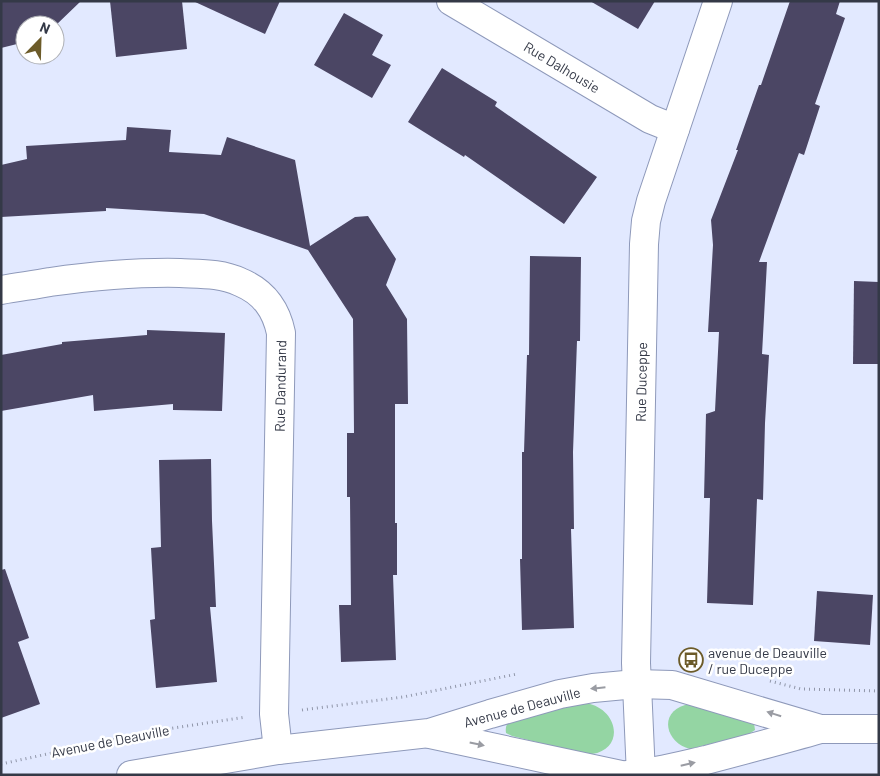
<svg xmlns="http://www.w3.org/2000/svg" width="880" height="776" viewBox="0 0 880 776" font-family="Barlow,sans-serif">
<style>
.green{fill:#94d5a3}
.building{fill:#4b4664}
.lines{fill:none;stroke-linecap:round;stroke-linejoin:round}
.minor-casing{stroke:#8e99ba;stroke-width:30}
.path{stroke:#9096a9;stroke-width:3;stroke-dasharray:1 4;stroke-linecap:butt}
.minor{stroke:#fff;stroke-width:28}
.oneway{fill:#9a9ca3}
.labels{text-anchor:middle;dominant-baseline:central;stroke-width:5;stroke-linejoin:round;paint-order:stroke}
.street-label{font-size:14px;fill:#343947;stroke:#fff}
.poi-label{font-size:14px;fill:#343947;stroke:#fff;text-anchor:start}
</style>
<rect width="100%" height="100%" fill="#e2e9ff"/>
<g class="green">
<path d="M 586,703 C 619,709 625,749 592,754 C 585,755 576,751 569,750 C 550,745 531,741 512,736 L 506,733 C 505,726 507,723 512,719 Z"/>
<path d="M 685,705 L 695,705 L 754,723 L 755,730 L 749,734 L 690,749 C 666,743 658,713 685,705 Z"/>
</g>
<g class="building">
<path d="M 1,1 L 81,1 L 55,26 L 55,25 L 25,25 L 25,42 L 1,48 Z"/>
<path d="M 110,1 L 182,1 L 187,49 L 116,57 Z"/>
<path d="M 193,1 L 280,1 L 265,34 Z"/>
<path d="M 590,1 L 655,1 L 638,29 Z"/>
<path d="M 790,1 L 840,1 L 836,14 L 845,18 L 815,104 L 820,106 L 804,155 L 799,153 L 759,262 L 767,262 L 762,354 L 769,355 L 765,423 L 763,500 L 757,499 L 753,605 L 707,603 L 710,498 L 704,498 L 706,414 L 715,411 L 719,332 L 708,332 L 713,245 L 711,220 L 738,150 L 736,150 L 759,85 L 761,85 Z"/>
<path d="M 344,13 L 383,35 L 372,55 L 391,65 L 372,98 L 314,65 Z"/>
<path d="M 442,68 L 497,102 L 495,106 L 597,177 L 564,224 L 465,155 L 464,157 L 408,122 Z"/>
<path d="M 127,127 L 171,130 L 169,152 L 221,155 L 227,137 L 295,160 L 310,246 L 355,217 L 368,216 L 396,259 L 386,285 L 407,319 L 408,404 L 395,404 L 395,523 L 397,523 L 397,575 L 393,575 L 396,660 L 341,662 L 339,605 L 351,605 L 350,497 L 347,497 L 347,433 L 354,433 L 353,319 L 308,250 L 204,214 L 106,208 L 106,211 L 1,217 L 1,165 L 27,159 L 26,146 L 126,140 Z"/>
<path d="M 530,256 L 581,257 L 580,341 L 577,341 L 573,452 L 574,529 L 571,529 L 574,628 L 522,630 L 520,559 L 522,559 L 522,452 L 524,452 L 527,355 L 529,355 Z"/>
<path d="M 854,281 L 879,282 L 879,364 L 853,364 Z"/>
<path d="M 147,330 L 225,333 L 222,411 L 173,410 L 173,404 L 94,411 L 93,395 L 1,411 L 1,355 L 62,344 L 62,342 L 147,335 Z"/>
<path d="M 211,459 L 212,521 L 216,607 L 210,607 L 217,682 L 156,688 L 150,620 L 155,619 L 151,548 L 161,547 L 159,460 Z"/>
<path d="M 5,569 L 29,638 L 18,642 L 40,704 L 1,718 L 1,570 Z"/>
<path d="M 817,591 L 873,595 L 870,645 L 814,641 Z"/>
</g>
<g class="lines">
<g class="minor-casing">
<g id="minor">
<path d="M 451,1 L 650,119 L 675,129"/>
<path d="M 1,290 C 17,287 34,285 50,282 C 94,276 136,272 180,273 C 201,274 221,273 240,282 C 264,292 276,309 281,333 L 274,714 L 278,750"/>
<path d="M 430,734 L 621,775"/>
<path d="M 131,775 L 278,750 L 429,733 L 490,714 L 560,694 L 593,688 L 636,684 L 672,685 L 820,729 L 879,729"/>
<path d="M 627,775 C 654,773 680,766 706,760 C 744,750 782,740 820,729"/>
<path d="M 641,775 L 636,663 L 644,244 L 646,221 L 651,201 L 718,1"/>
</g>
</g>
<g class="path">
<path d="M 770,681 L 801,689 L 879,691"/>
<path d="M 302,710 L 403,697 L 517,674"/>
<path d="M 1,764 L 154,731 L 246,717"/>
</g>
<use href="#minor" class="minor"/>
</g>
<defs><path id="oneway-solid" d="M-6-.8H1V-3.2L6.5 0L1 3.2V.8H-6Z" transform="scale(1.25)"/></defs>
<g class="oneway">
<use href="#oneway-solid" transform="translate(598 688) rotate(174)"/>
<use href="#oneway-solid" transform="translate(774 714) rotate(-163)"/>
<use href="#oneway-solid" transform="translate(477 744) rotate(12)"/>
<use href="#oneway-solid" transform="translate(688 764) rotate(-13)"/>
</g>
<defs>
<g id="bus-ring" transform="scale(1.25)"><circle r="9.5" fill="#fff" stroke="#6c5b29" stroke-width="1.5"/><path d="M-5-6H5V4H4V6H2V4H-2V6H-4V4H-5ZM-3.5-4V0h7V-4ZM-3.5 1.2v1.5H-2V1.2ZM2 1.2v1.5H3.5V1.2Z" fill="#6c5b29"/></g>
</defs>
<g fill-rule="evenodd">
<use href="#bus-ring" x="691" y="660"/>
</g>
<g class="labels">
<g class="street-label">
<text transform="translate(562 67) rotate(31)">Rue Dalhousie</text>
<text transform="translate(641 382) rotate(-89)">Rue Duceppe</text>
<text transform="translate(280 386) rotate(-89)">Rue Dandurand</text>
<text transform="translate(522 707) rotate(-15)">Avenue de Deauville</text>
<text transform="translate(110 741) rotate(-11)">Avenue de Deauville</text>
</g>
<g class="poi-label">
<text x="708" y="652">avenue de Deauville<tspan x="708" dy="16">/ rue Duceppe</tspan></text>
</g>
</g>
<rect width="880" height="776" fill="none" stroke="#343947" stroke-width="5"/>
<g transform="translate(40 40) rotate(23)"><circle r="24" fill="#ffffff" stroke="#aeb0b5"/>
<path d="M0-4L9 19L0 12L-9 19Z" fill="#6c5b29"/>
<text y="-8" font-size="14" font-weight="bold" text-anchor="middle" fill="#343947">N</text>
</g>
</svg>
